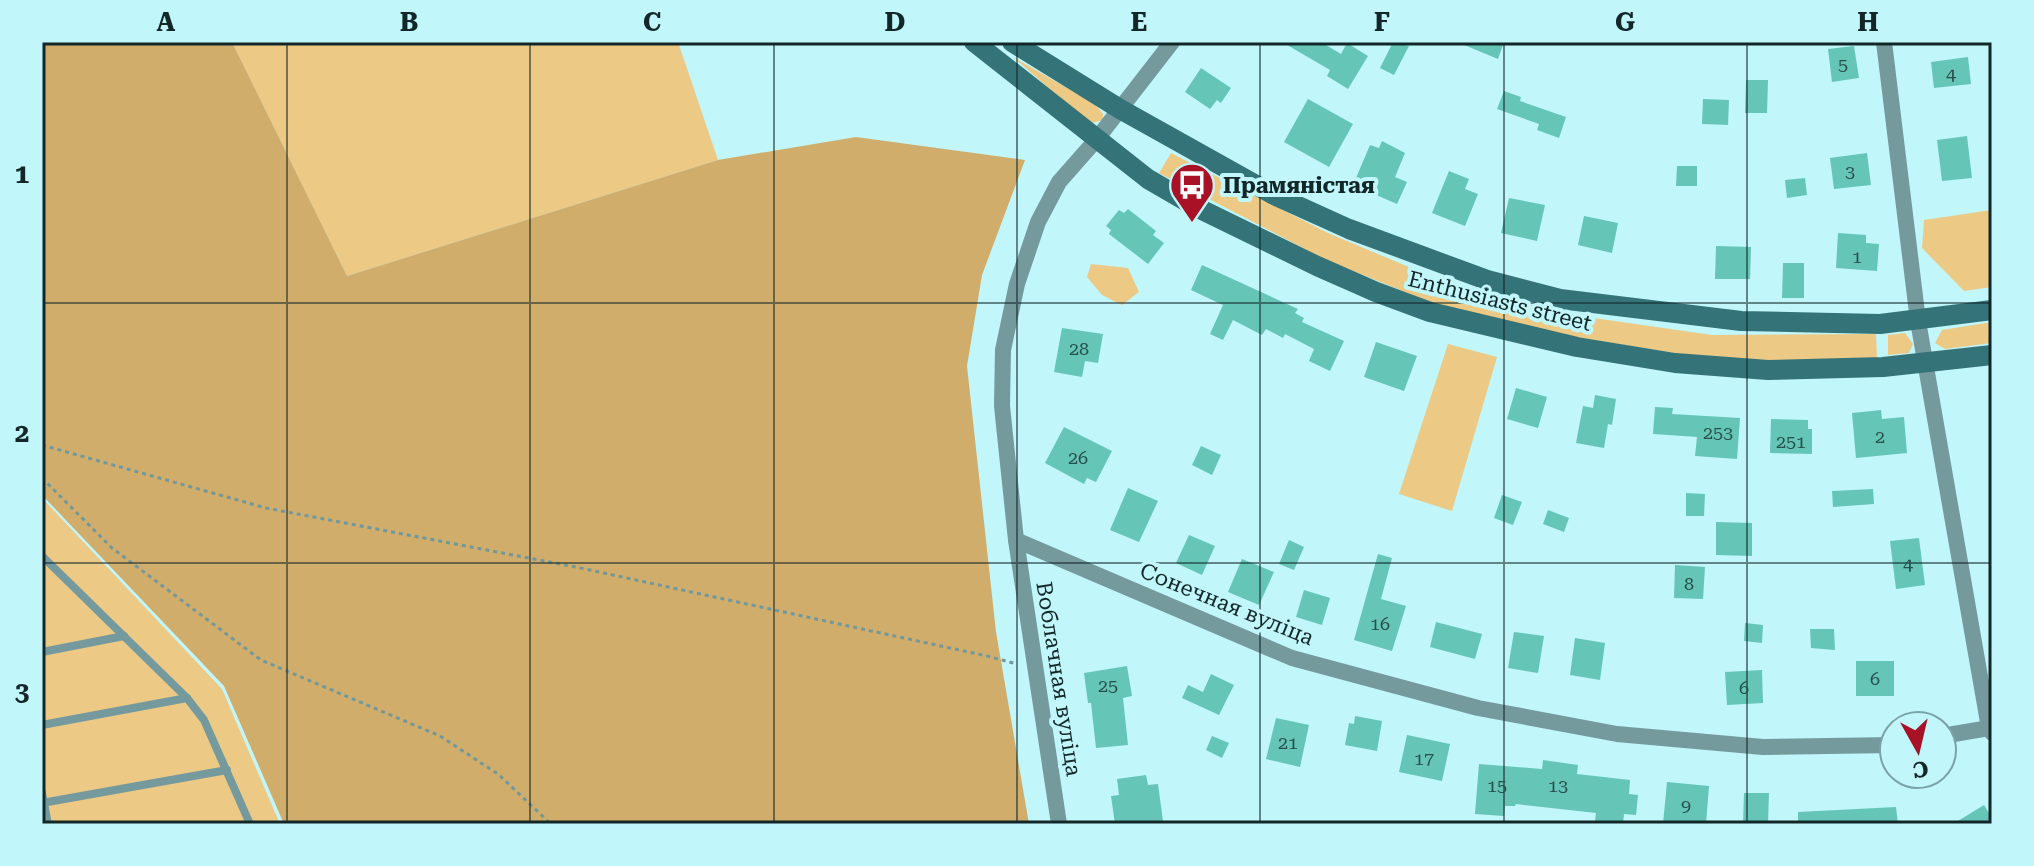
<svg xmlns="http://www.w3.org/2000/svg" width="2034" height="866" viewBox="0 0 2034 866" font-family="'Roboto Serif',serif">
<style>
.green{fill:#ecc985}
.forest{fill:#d0ad6a}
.building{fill:#65c6b7}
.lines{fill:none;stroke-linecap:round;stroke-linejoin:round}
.path{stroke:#72989c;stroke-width:3;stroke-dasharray:4 4;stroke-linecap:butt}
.lane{stroke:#749a9e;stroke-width:8}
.street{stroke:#749a9e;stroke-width:16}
.secondary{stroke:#347378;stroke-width:20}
.grid{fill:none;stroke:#132729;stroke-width:2;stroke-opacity:0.55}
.labels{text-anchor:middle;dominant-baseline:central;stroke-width:8;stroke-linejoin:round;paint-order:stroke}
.number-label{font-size:18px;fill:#284f4c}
.poi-label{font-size:22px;font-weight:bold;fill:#132729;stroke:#c1f6fb;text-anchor:start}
.street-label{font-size:22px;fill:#132729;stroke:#c1f6fb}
.neatline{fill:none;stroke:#132729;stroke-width:3}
.grid-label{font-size:26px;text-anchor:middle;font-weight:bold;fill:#132729}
</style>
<rect width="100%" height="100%" fill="#c1f6fb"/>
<g class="green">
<path d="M 232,42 L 678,42 L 718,160 L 347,276 Z"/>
<path d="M 1013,57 L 1095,104 L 1103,114 L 1103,120 L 1092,123 L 1081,116 Z"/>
<path d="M 1171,153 L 1328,233 L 1442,281 L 1566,314 L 1712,335 L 1876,334 L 1877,358 L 1786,362 L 1711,359 L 1563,335 L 1437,305 L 1326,260 L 1159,173 Z"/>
<path d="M 1992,210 L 1992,287 L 1964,291 L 1922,248 L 1924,220 Z"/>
<path d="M 1091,264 L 1128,268 L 1139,292 L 1122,305 L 1102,295 L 1087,277 Z"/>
<path d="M 1992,322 L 1992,343 L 1945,349 L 1935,343 L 1942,330 Z"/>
<path d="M 1905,333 L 1913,344 L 1909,353 L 1888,355 L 1888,335 Z"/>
<path d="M 1448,344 L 1497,357 L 1452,511 L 1399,494 Z"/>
<path d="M 42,498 L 222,689 L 280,824 L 42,824 Z"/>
</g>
<path class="forest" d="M 42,42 L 232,42 L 347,276 L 718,160 L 856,137 L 1025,160 L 982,275 L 967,366 L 996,632 L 1029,824 L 284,824 L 224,686 L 42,495 Z"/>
<g class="building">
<path d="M 1282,42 L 1321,42 L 1341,54 L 1347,43 L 1368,56 L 1348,89 L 1327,76 L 1330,70 Z"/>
<path d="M 1393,42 L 1409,46 L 1394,75 L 1380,68 Z"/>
<path d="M 1457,42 L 1504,42 L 1498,59 Z"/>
<path d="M 1854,46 L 1859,78 L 1832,82 L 1828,49 Z"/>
<path d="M 1968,57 L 1971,84 L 1934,88 L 1931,62 Z"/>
<path d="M 1201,68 L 1231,88 L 1221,103 L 1217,100 L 1210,109 L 1185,92 Z"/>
<path d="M 1746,80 L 1768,80 L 1767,113 L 1745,113 Z"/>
<path d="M 1504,91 L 1521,97 L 1520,101 L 1566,117 L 1559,138 L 1537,130 L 1539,124 L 1497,109 Z"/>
<path d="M 1308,99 L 1353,124 L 1329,167 L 1284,142 Z"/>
<path d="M 1703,99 L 1729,100 L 1728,125 L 1702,124 Z"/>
<path d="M 1967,136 L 1972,178 L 1942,181 L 1937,140 Z"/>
<path d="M 1382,141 L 1405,153 L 1395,177 L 1407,182 L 1397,204 L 1353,185 L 1370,145 L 1379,148 Z"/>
<path d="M 1867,153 L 1871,185 L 1834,189 L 1830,158 Z"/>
<path d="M 1677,166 L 1697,166 L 1697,186 L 1676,186 Z"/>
<path d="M 1449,171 L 1469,179 L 1465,189 L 1478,194 L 1465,226 L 1432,213 Z"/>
<path d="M 1805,178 L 1807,195 L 1787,198 L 1785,180 Z"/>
<path d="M 1509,198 L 1545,205 L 1537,241 L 1501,233 Z"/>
<path d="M 1128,209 L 1156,231 L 1153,235 L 1164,243 L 1148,264 L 1109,234 L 1111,230 L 1106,226 L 1119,210 L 1124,213 Z"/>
<path d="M 1584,216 L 1618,223 L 1612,253 L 1578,245 Z"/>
<path d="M 1838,233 L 1866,235 L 1866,243 L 1879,244 L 1877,271 L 1836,268 Z"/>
<path d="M 1716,246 L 1751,247 L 1750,279 L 1715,279 Z"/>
<path d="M 1783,263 L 1804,263 L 1804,298 L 1782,298 Z"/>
<path d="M 1202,265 L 1298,309 L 1295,313 L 1304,318 L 1302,322 L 1344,341 L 1330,371 L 1309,361 L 1314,349 L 1285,334 L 1283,338 L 1266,329 L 1262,335 L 1233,320 L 1223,340 L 1210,334 L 1223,305 L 1191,290 Z"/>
<path d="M 1062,328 L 1103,334 L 1098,363 L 1085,361 L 1082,377 L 1054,372 Z"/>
<path d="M 1376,342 L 1417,356 L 1404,391 L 1364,377 Z"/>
<path d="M 1516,388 L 1547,397 L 1538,428 L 1507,419 Z"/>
<path d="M 1595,395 L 1616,399 L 1612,425 L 1608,424 L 1604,448 L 1576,443 L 1583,406 L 1593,408 Z"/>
<path d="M 1655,407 L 1673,408 L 1672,414 L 1740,418 L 1737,459 L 1695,456 L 1697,437 L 1653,434 Z"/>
<path d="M 1881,410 L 1882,419 L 1904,417 L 1907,453 L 1856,458 L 1852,413 Z"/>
<path d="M 1771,419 L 1808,420 L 1808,429 L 1812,429 L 1812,454 L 1770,453 Z"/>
<path d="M 1064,427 L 1112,451 L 1096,482 L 1087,478 L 1084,484 L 1045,463 Z"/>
<path d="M 1201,446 L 1221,455 L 1212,475 L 1192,465 Z"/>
<path d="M 1128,488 L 1158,501 L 1139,542 L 1110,530 Z"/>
<path d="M 1873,489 L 1874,504 L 1833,507 L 1832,491 Z"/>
<path d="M 1686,493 L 1705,494 L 1704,516 L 1686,516 Z"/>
<path d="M 1502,495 L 1522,502 L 1513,525 L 1494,518 Z"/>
<path d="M 1548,510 L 1569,518 L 1564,532 L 1543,524 Z"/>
<path d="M 1716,522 L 1752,523 L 1752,556 L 1716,555 Z"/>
<path d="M 1189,535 L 1215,546 L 1202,575 L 1176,563 Z"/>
<path d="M 1919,538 L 1925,585 L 1896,589 L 1890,541 Z"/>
<path d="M 1289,540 L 1304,547 L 1294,570 L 1279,564 Z"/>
<path d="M 1378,554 L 1392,558 L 1381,599 L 1406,606 L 1392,651 L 1354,640 Z"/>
<path d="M 1242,559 L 1274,572 L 1259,605 L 1228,592 Z"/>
<path d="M 1675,565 L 1705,567 L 1703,599 L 1674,598 Z"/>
<path d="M 1304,590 L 1330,598 L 1322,625 L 1296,617 Z"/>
<path d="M 1436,622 L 1482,634 L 1475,659 L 1430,647 Z"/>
<path d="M 1745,623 L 1763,625 L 1762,643 L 1744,641 Z"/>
<path d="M 1810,629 L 1834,629 L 1835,650 L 1811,648 Z"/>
<path d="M 1514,632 L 1544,636 L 1538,673 L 1508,668 Z"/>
<path d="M 1575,638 L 1605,643 L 1600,680 L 1570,675 Z"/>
<rect x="1856" y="661" width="38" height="35"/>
<path d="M 1127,666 L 1132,696 L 1123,698 L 1128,745 L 1096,748 L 1091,703 L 1088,703 L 1084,673 Z"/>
<path d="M 1762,670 L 1763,703 L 1727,705 L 1725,672 Z"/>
<path d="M 1211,674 L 1234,685 L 1219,715 L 1182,698 L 1188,685 L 1203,692 Z"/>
<path d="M 1355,716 L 1382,721 L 1377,751 L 1345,745 L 1349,723 L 1354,724 Z"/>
<path d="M 1276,718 L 1309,725 L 1300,767 L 1266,759 Z"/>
<path d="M 1407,735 L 1450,744 L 1442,781 L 1399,772 Z"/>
<path d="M 1212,736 L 1229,743 L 1222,758 L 1206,750 Z"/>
<path d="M 1543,760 L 1578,765 L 1577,774 L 1630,780 L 1629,794 L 1638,795 L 1636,815 L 1624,814 L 1623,824 L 1617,824 L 1595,821 L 1596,813 L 1516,804 L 1515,806 L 1505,806 L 1504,816 L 1475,814 L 1479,764 L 1542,769 Z"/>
<path d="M 1146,775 L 1148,785 L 1158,784 L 1163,821 L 1153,824 L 1115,824 L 1111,796 L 1119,795 L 1117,779 Z"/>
<path d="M 1667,782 L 1709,786 L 1706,824 L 1663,824 Z"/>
<path d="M 1744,793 L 1769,793 L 1768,824 L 1743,824 Z"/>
<path d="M 1984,805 L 1992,818 L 1992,824 L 1953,824 Z"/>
<path d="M 1896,807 L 1898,824 L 1798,824 L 1798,812 Z"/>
</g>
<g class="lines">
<g class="path">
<path d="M 42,445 L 266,508 L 576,567 L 987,656 L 1017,664"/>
<path d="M 42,478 L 112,548 L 261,660 L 440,736 L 498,774 L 551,824"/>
</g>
<g class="lane">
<path d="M 42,556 L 187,698 L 204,720 L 250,824"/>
<path d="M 42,652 L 124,636"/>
<path d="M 42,725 L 187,698"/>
<path d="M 42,793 L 48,824"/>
<path d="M 42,803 L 227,770"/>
</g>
<g class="street">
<path d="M 1884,42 L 1918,321 L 1989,728 L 1992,733"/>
<path d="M 1016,540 L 1292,658 L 1478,708 L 1617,734 L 1763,747 L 1894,745"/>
<path d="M 1942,736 L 1989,728"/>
<path d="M 1059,824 L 1016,540 L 1002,406 L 1003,350 L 1017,284 L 1038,222 L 1059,182 L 1096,140 L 1172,42"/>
</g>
<g class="secondary">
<path d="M 974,42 L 1148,179 L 1198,208 L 1317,266 L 1376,292 L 1430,312 L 1577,347 L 1675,363 L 1768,370 L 1883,367 L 1992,355"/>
<path d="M 1012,42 L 1120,109 L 1274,195 L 1349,229 L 1487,280 L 1560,299 L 1741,321 L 1880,324 L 1992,310"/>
</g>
</g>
<path class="grid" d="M 287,42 L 287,824M 530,42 L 530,824M 774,42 L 774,824M 1017,42 L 1017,824M 1260,42 L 1260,824M 1504,42 L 1504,824M 1747,42 L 1747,824M 42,303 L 1992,303M 42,563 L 1992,563"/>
<defs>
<g id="bus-pin" transform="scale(2.3)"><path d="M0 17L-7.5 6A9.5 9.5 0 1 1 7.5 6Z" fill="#a81126" stroke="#c1f6fb"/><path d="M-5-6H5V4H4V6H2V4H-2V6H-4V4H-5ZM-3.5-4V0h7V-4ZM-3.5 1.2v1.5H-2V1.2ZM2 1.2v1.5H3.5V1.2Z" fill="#fff"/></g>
</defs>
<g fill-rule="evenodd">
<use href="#bus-pin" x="1192" y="185"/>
</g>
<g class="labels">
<g class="number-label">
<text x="1843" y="64">5</text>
<text x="1951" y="73">4</text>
<text x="1850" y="171">3</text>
<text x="1857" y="256">1</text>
<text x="1079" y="348">28</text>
<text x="1718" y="432">253</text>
<text x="1880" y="436">2</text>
<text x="1791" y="441">251</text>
<text x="1078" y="457">26</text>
<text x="1908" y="563">4</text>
<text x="1689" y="583">8</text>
<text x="1380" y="623">16</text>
<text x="1875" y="678">6</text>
<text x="1108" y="685">25</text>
<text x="1744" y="687">6</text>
<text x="1288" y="742">21</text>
<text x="1424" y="758">17</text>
<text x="1497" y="785">15</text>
<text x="1558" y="785">13</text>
<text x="1686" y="805">9</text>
</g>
<g class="poi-label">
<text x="1223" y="185">Прамяністая</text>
</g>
<g class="street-label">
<text transform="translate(1500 301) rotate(14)">Enthusiasts street</text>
<text transform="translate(1227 604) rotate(22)">Сонечная вуліца</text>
<text transform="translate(1059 679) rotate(81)">Воблачная вуліца</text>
</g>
</g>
<rect width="2034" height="866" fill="none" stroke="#c1f6fb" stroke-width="88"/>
<g transform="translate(1918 750) rotate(172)"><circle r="38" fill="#c1f6fb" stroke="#7ba3a7" stroke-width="2"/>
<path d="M0-6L14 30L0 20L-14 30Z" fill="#a81126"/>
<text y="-12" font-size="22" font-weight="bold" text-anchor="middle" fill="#132729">С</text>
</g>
<rect x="44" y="44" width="1946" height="778" class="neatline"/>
<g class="grid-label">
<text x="166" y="31">A</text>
<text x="409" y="31">B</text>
<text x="652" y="31">C</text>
<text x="895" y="31">D</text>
<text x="1139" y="31">E</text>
<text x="1382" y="31">F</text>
<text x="1625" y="31">G</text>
<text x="1868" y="31">H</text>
<text x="22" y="183">1</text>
<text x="22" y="442">2</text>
<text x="22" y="701">3</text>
</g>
</svg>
